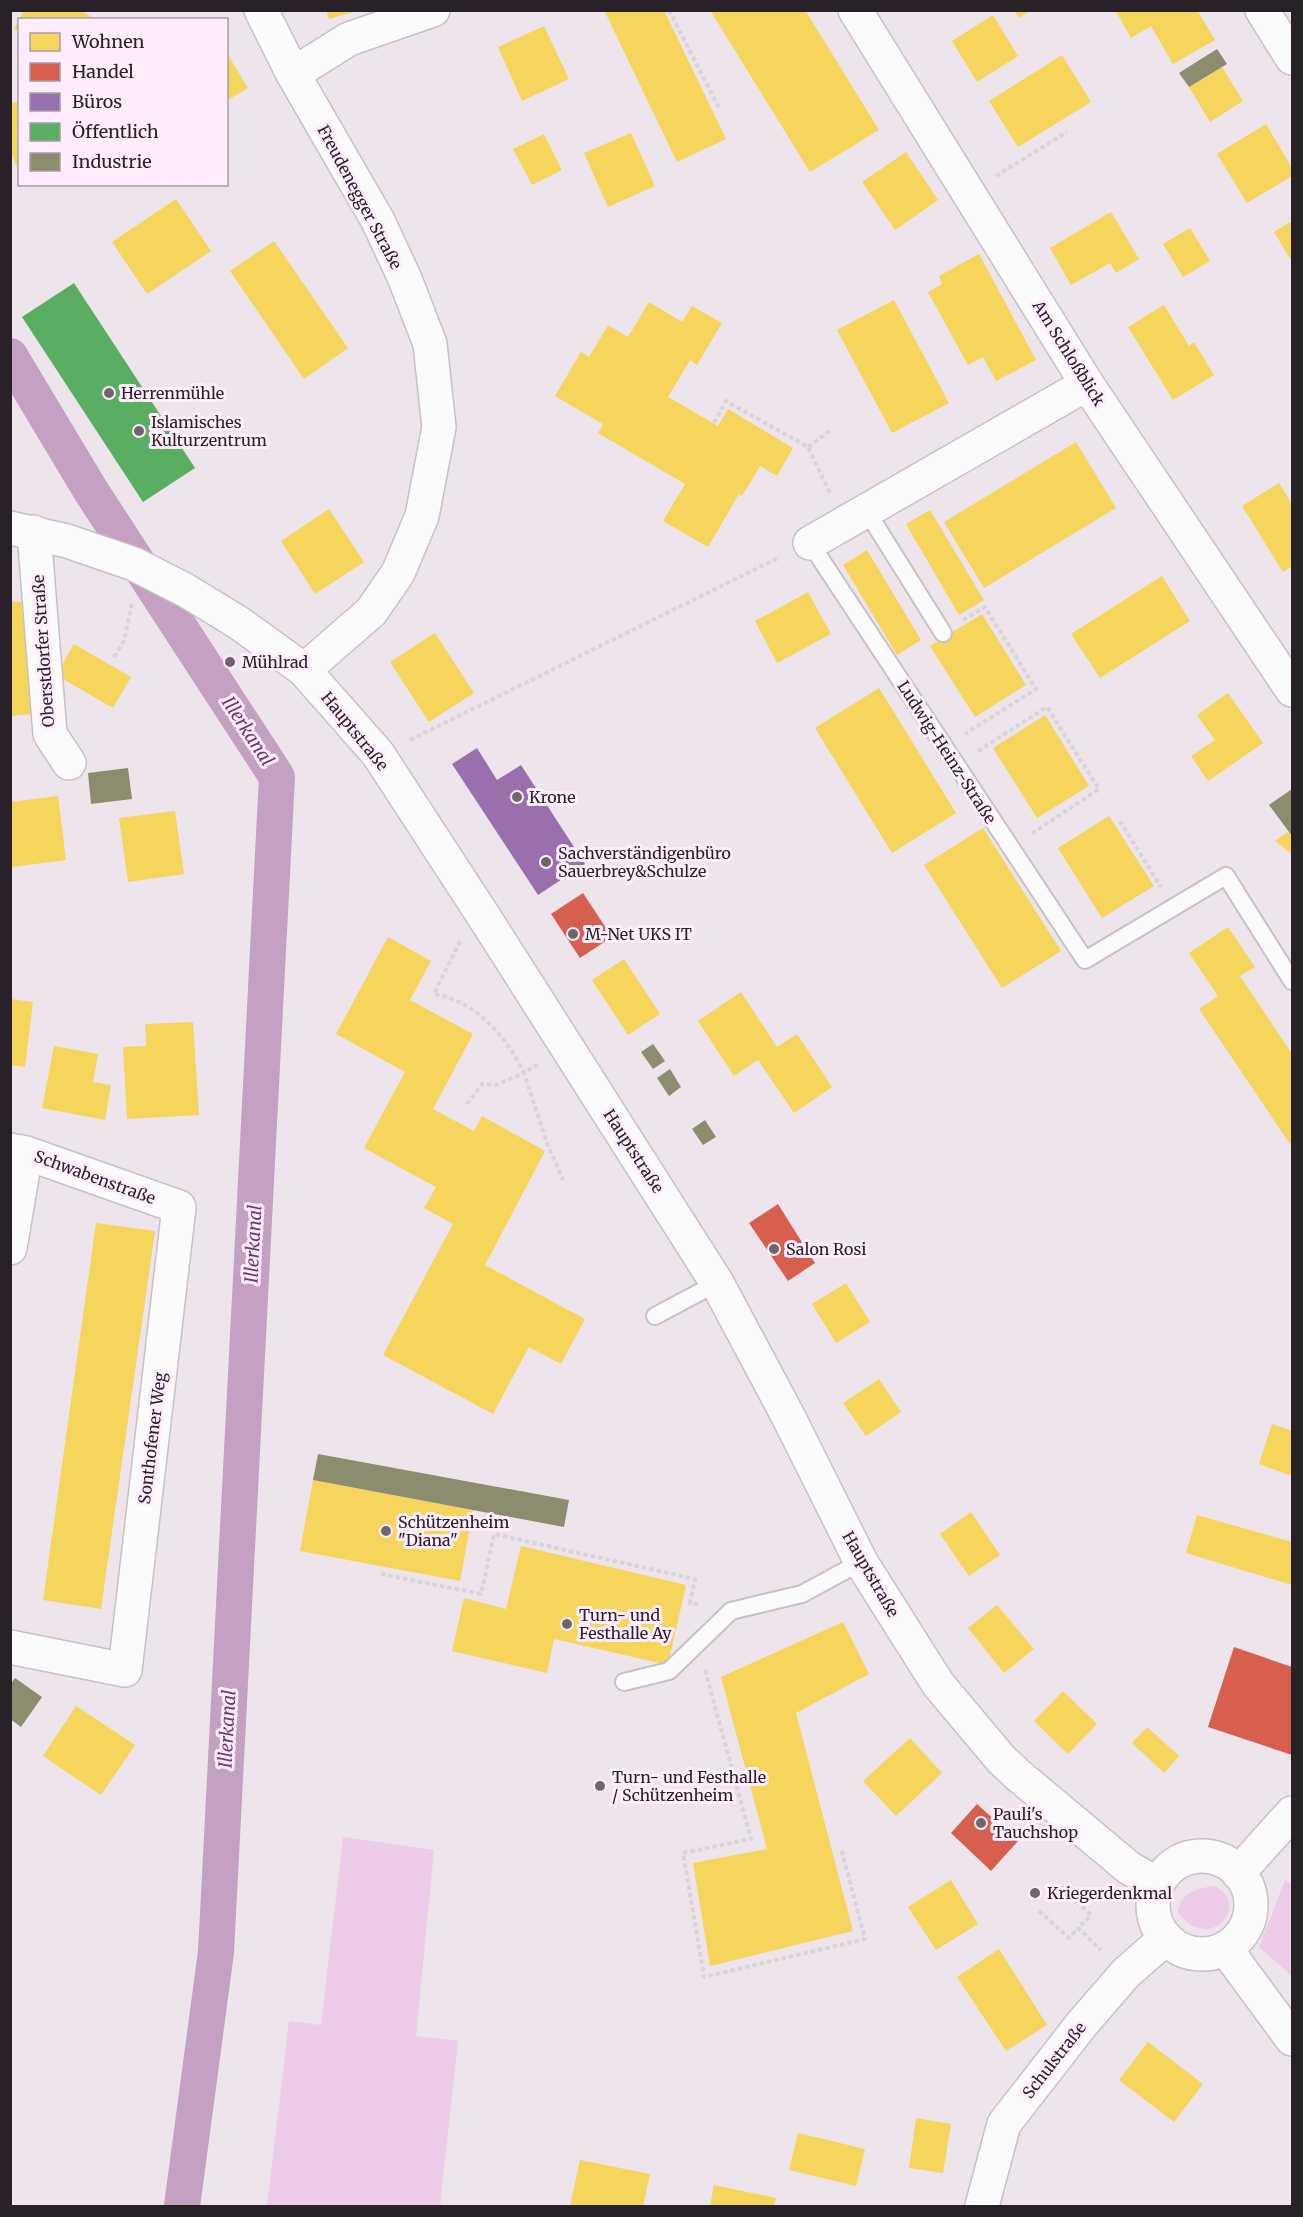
<svg xmlns="http://www.w3.org/2000/svg" width="1303" height="2217" viewBox="0 0 1303 2217" font-family="Merriweather,serif">
<style>
.green{fill:#eccce9}
.homes{fill:#f6d55c}
.shops{fill:#d6604d}
.offices{fill:#9970ab}
.public{fill:#5aae61}
.industry{fill:#8c8c6e}
.lines{fill:none;stroke-linecap:round;stroke-linejoin:round}
.canal{stroke:#c4a0c2;stroke-width:36}
.lane-casing{stroke:#c7c0c6;stroke-width:20}
.street-casing{stroke:#c7c0c6;stroke-width:36}
.secondary-casing{stroke:#c7c0c6;stroke-width:36}
.path{stroke:#d7d5d7;stroke-width:4;stroke-dasharray:4.5 3;stroke-linecap:butt}
.lane{stroke:#fcfbfc;stroke-width:16}
.street{stroke:#fcfbfc;stroke-width:33}
.secondary{stroke:#fcfbfc;stroke-width:33}
.poi-dot{fill:#6d666d;stroke:#ffedfd;stroke-width:2}
.labels{text-anchor:middle;dominant-baseline:central;stroke-width:6;stroke-linejoin:round;paint-order:stroke}
.street-label{font-size:16px;fill:#282228;stroke:#ffedfd}
.poi-label{font-size:16px;fill:#282228;stroke:#ffedfd;text-anchor:start}
.water-label{font-size:18px;font-style:italic;fill:#71356e;stroke:#ffedfd}
</style>
<rect width="100%" height="100%" fill="#ede4ec"/>
<g class="green">
<path d="M 343,1837 L 434,1850 L 416,2036 L 458,2041 L 440,2206 L 267,2206 L 289,2021 L 321,2025 Z"/>
<path d="M 1285,1880 L 1292,1885 L 1292,1976 L 1259,1947 Z"/>
<path d="M 1214,1886 C 1253,1905 1208,1955 1178,1912 C 1181,1892 1196,1889 1214,1886 Z"/>
</g>
<g class="homes">
<path d="M 24,10 L 80,10 L 97,20 L 20,20 L 20,32 L 14,29 Z"/>
<path d="M 326,10 L 357,10 L 357,11 L 329,19 Z"/>
<path d="M 604,10 L 664,10 L 726,139 L 677,162 Z"/>
<path d="M 710,10 L 805,10 L 879,130 L 810,172 Z"/>
<path d="M 1014,10 L 1031,10 L 1019,18 Z"/>
<path d="M 1115,10 L 1197,10 L 1215,40 L 1173,64 L 1151,26 L 1131,38 Z"/>
<path d="M 993,15 L 1018,56 L 977,82 L 952,41 Z"/>
<path d="M 544,26 L 569,79 L 522,101 L 498,47 Z"/>
<path d="M 226,52 L 248,88 L 226,101 Z"/>
<path d="M 1062,55 L 1091,102 L 1018,147 L 989,101 Z"/>
<path d="M 1222,67 L 1243,101 L 1210,122 L 1189,87 Z"/>
<path d="M 20,101 L 20,173 L 19,173 L 10,149 L 10,104 Z"/>
<path d="M 1266,124 L 1292,168 L 1292,176 L 1247,203 L 1217,154 Z"/>
<path d="M 631,133 L 655,186 L 608,207 L 584,153 Z"/>
<path d="M 544,134 L 562,170 L 532,185 L 513,149 Z"/>
<path d="M 906,152 L 938,200 L 895,230 L 862,182 Z"/>
<path d="M 176,199 L 211,251 L 147,294 L 112,242 Z"/>
<path d="M 1111,212 L 1139,259 L 1116,273 L 1110,263 L 1071,285 L 1050,248 Z"/>
<path d="M 1292,221 L 1292,262 L 1274,232 Z"/>
<path d="M 1190,228 L 1210,261 L 1183,277 L 1163,244 Z"/>
<path d="M 274,241 L 348,348 L 304,379 L 230,271 Z"/>
<path d="M 979,254 L 1036,360 L 996,381 L 983,357 L 968,365 L 928,292 L 942,284 L 939,276 Z"/>
<path d="M 894,300 L 949,403 L 892,433 L 837,330 Z"/>
<path d="M 649,302 L 682,322 L 692,306 L 722,323 L 697,365 L 690,360 L 668,397 L 718,426 L 728,409 L 793,448 L 777,476 L 760,466 L 742,496 L 739,494 L 708,547 L 663,521 L 685,484 L 598,433 L 603,424 L 555,396 L 581,352 L 589,357 L 608,325 L 628,337 Z"/>
<path d="M 1164,305 L 1189,346 L 1194,342 L 1214,375 L 1173,400 L 1128,327 Z"/>
<path d="M 1076,442 L 1116,508 L 984,588 L 944,522 Z"/>
<path d="M 1279,483 L 1292,504 L 1292,566 L 1283,572 L 1242,506 Z"/>
<path d="M 329,509 L 364,562 L 315,594 L 281,541 Z"/>
<path d="M 930,510 L 984,600 L 959,615 L 906,524 Z"/>
<path d="M 867,550 L 921,640 L 897,655 L 843,565 Z"/>
<path d="M 1162,576 L 1190,621 L 1100,678 L 1071,634 Z"/>
<path d="M 808,592 L 831,634 L 777,663 L 755,621 Z"/>
<path d="M 10,601 L 32,603 L 43,713 L 10,716 Z"/>
<path d="M 982,614 L 1026,685 L 975,717 L 930,646 Z"/>
<path d="M 435,633 L 474,693 L 429,722 L 390,662 Z"/>
<path d="M 74,644 L 131,677 L 113,708 L 56,675 Z"/>
<path d="M 879,688 L 956,813 L 892,853 L 815,728 Z"/>
<path d="M 1228,693 L 1263,743 L 1208,781 L 1191,756 L 1215,740 L 1197,715 Z"/>
<path d="M 1045,715 L 1089,786 L 1037,818 L 993,748 Z"/>
<path d="M 58,796 L 66,860 L 12,867 L 10,802 Z"/>
<path d="M 175,811 L 184,874 L 128,882 L 119,818 Z"/>
<path d="M 1109,816 L 1154,886 L 1102,918 L 1058,848 Z"/>
<path d="M 983,828 L 1061,951 L 1002,988 L 924,865 Z"/>
<path d="M 1288,832 L 1292,836 L 1292,854 L 1275,841 Z"/>
<path d="M 1228,927 L 1255,967 L 1240,976 L 1292,1054 L 1292,1147 L 1199,1009 L 1218,996 L 1189,953 Z"/>
<path d="M 388,937 L 431,961 L 410,1000 L 473,1034 L 433,1109 L 474,1131 L 482,1116 L 545,1151 L 485,1265 L 585,1319 L 561,1364 L 529,1347 L 493,1414 L 383,1355 L 453,1224 L 424,1208 L 436,1187 L 364,1148 L 405,1072 L 336,1034 Z"/>
<path d="M 624,959 L 660,1014 L 628,1035 L 592,980 Z"/>
<path d="M 741,992 L 777,1047 L 797,1034 L 832,1087 L 794,1113 L 758,1060 L 734,1076 L 698,1021 Z"/>
<path d="M 10,999 L 33,1002 L 25,1067 L 10,1065 Z"/>
<path d="M 193,1022 L 199,1115 L 127,1119 L 123,1047 L 146,1046 L 145,1024 Z"/>
<path d="M 54,1046 L 98,1054 L 93,1082 L 111,1085 L 105,1120 L 42,1108 Z"/>
<path d="M 96,1223 L 155,1231 L 101,1609 L 43,1600 Z"/>
<path d="M 846,1283 L 870,1322 L 836,1343 L 812,1304 Z"/>
<path d="M 879,1379 L 901,1412 L 866,1436 L 843,1403 Z"/>
<path d="M 1272,1424 L 1292,1431 L 1292,1476 L 1259,1464 Z"/>
<path d="M 313,1480 L 473,1510 L 460,1581 L 300,1551 Z"/>
<path d="M 971,1512 L 1000,1555 L 969,1576 L 940,1534 Z"/>
<path d="M 1197,1515 L 1292,1542 L 1292,1585 L 1186,1553 Z"/>
<path d="M 521,1546 L 686,1585 L 668,1665 L 554,1639 L 547,1673 L 452,1651 L 464,1598 L 506,1609 Z"/>
<path d="M 997,1605 L 1034,1649 L 1004,1673 L 968,1628 Z"/>
<path d="M 843,1622 L 869,1674 L 796,1713 L 853,1931 L 710,1966 L 693,1863 L 767,1849 L 721,1677 Z"/>
<path d="M 1063,1691 L 1097,1724 L 1068,1754 L 1034,1721 Z"/>
<path d="M 76,1706 L 135,1745 L 101,1795 L 43,1756 Z"/>
<path d="M 1147,1727 L 1179,1756 L 1164,1773 L 1132,1743 Z"/>
<path d="M 910,1738 L 942,1773 L 896,1816 L 863,1781 Z"/>
<path d="M 951,1880 L 978,1924 L 936,1950 L 908,1907 Z"/>
<path d="M 999,1949 L 1047,2025 L 1006,2051 L 957,1977 Z"/>
<path d="M 1148,2042 L 1203,2084 L 1174,2122 L 1119,2080 Z"/>
<path d="M 916,2118 L 951,2124 L 943,2173 L 909,2168 Z"/>
<path d="M 798,2133 L 865,2149 L 856,2186 L 789,2170 Z"/>
<path d="M 580,2160 L 650,2174 L 643,2206 L 570,2206 Z"/>
<path d="M 714,2185 L 776,2198 L 774,2206 L 710,2206 Z"/>
</g>
<g class="shops">
<path d="M 583,893 L 612,937 L 580,958 L 551,914 Z"/>
<path d="M 778,1204 L 815,1263 L 788,1281 L 749,1223 Z"/>
<path d="M 1234,1647 L 1292,1667 L 1292,1755 L 1208,1727 Z"/>
<path d="M 977,1804 L 1018,1841 L 991,1871 L 951,1833 Z"/>
</g>
<path class="offices" d="M 477,748 L 497,780 L 521,765 L 585,864 L 538,895 L 452,764 Z"/>
<path class="public" d="M 74,283 L 195,468 L 143,502 L 22,317 Z"/>
<g class="industry">
<path d="M 1217,49 L 1227,64 L 1189,87 L 1179,73 Z"/>
<path d="M 128,768 L 132,799 L 91,804 L 88,773 Z"/>
<path d="M 1292,789 L 1292,836 L 1269,805 Z"/>
<path d="M 653,1044 L 665,1061 L 653,1069 L 641,1052 Z"/>
<path d="M 670,1069 L 681,1087 L 669,1096 L 657,1078 Z"/>
<path d="M 705,1120 L 716,1137 L 703,1145 L 692,1129 Z"/>
<path d="M 318,1454 L 569,1500 L 564,1527 L 313,1480 Z"/>
<path d="M 15,1678 L 42,1697 L 21,1727 L 10,1719 L 10,1685 Z"/>
</g>
<g class="lines">
<path class="canal" d="M 10,356 L 91,491 L 277,777 L 216,1952 L 182,2206"/>
<g class="lane-casing">
<g id="lane">
<path d="M 866,510 L 943,633"/>
<path d="M 810,543 L 1085,960 L 1226,876 L 1292,981"/>
<path d="M 655,1316 L 717,1283"/>
<path d="M 624,1682 L 669,1671 L 731,1611 L 802,1594 L 861,1562"/>
</g>
</g>
<g class="street-casing">
<g id="street">
<path d="M 261,10 L 293,74 L 378,221 L 405,279 L 430,344 L 439,427 L 422,516 L 398,573 L 371,612 L 304,670"/>
<path d="M 855,10 L 1087,384 L 1292,690"/>
<path d="M 1262,10 L 1292,58"/>
<path d="M 293,74 L 349,39 L 433,10"/>
<path d="M 34,532 L 50,734 L 69,763"/>
<path d="M 810,543 L 1087,384"/>
<path d="M 10,1150 L 26,1153 L 179,1207 L 125,1670 L 10,1647"/>
<path d="M 10,1248 L 26,1153"/>
<path d="M 982,2206 L 1004,2124 L 1081,2025 L 1126,1973 L 1166,1938"/>
</g>
</g>
<g class="secondary-casing">
<g id="secondary">
<path d="M 10,528 L 67,541 L 134,564 L 185,590 L 239,623 L 304,670 L 378,754 L 488,923 L 717,1283 L 788,1416 L 861,1562 L 938,1684 L 1001,1759 L 1018,1775 L 1129,1868 L 1157,1884"/>
<circle cx="1202" cy="1905" r="49"/>
<path d="M 1238,1873 L 1292,1813"/>
<path d="M 1225,1948 L 1292,2039"/>
</g>
</g>
<g class="path">
<path d="M 669,10 L 720,110"/>
<path d="M 996,176 L 1067,132"/>
<path d="M 714,423 L 726,401 L 808,447 L 830,493"/>
<path d="M 808,447 L 832,429"/>
<path d="M 963,620 L 985,607 L 1036,689 L 965,734"/>
<path d="M 114,657 L 124,641 L 132,602"/>
<path d="M 410,740 L 780,557"/>
<path d="M 978,751 L 1047,707 L 1099,789 L 1031,834"/>
<path d="M 1120,821 L 1161,887"/>
<path d="M 460,941 L 434,994 C 476,1001 506,1036 524,1073 L 538,1064"/>
<path d="M 467,1104 L 482,1084 L 496,1085 L 524,1073 L 547,1143 L 563,1180"/>
<path d="M 381,1574 L 481,1594 L 494,1534 L 695,1579 L 690,1603 L 701,1605"/>
<path d="M 705,1670 L 751,1839 L 683,1853 L 704,1977 L 865,1939 L 841,1848"/>
<path d="M 1060,1886 L 1091,1915 L 1078,1928 L 1101,1950"/>
<path d="M 1039,1911 L 1069,1938 L 1078,1928"/>
</g>
<use href="#lane" class="lane"/>
<use href="#street" class="street"/>
<use href="#secondary" class="secondary"/>
</g>
<g class="poi-dot">
<circle cx="109" cy="393" r="6"/>
<circle cx="139" cy="431" r="6"/>
<circle cx="230" cy="662" r="6"/>
<circle cx="517" cy="797" r="6"/>
<circle cx="546" cy="862" r="6"/>
<circle cx="573" cy="934" r="6"/>
<circle cx="774" cy="1249" r="6"/>
<circle cx="386" cy="1531" r="6"/>
<circle cx="567" cy="1624" r="6"/>
<circle cx="600" cy="1786" r="6"/>
<circle cx="981" cy="1823" r="6"/>
<circle cx="1035" cy="1893" r="6"/>
</g>
<g class="labels">
<g class="street-label">
<text transform="translate(360 197) rotate(62)">Freudenegger Straße</text>
<text transform="translate(1069 353) rotate(58)">Am Schloßblick</text>
<text transform="translate(43 651) rotate(-94)">Oberstdorfer Straße</text>
<text transform="translate(355 731) rotate(51)">Hauptstraße</text>
<text transform="translate(947 752) rotate(57)">Ludwig-Heinz-Straße</text>
<text transform="translate(634 1151) rotate(57)">Hauptstraße</text>
<text transform="translate(95 1177) rotate(20)">Schwabenstraße</text>
<text transform="translate(152 1438) rotate(-83)">Sonthofener Weg</text>
<text transform="translate(871 1574) rotate(60)">Hauptstraße</text>
<text transform="translate(1054 2060) rotate(-52)">Schulstraße</text>
</g>
<g class="poi-label">
<text x="121" y="393">Herrenmühle</text>
<text x="151" y="422">Islamisches<tspan x="151" dy="18">Kulturzentrum</tspan></text>
<text x="242" y="662">Mühlrad</text>
<text x="529" y="797">Krone</text>
<text x="558" y="853">Sachverständigenbüro<tspan x="558" dy="18">Sauerbrey&amp;Schulze</tspan></text>
<text x="585" y="934">M-Net UKS IT</text>
<text x="786" y="1249">Salon Rosi</text>
<text x="398" y="1522">Schützenheim<tspan x="398" dy="18">"Diana"</tspan></text>
<text x="579" y="1615">Turn- und<tspan x="579" dy="18">Festhalle Ay</tspan></text>
<text x="612" y="1777">Turn- und Festhalle<tspan x="612" dy="18">/ Schützenheim</tspan></text>
<text x="993" y="1814">Pauli's<tspan x="993" dy="18">Tauchshop</tspan></text>
<text x="1047" y="1893">Kriegerdenkmal</text>
</g>
<g class="water-label">
<text transform="translate(248 731) rotate(57)">Illerkanal</text>
<text transform="translate(253 1244) rotate(-87)">Illerkanal</text>
<text transform="translate(227 1729) rotate(-87)">Illerkanal</text>
</g>
</g>
<rect width="1303" height="2217" fill="none" stroke="#282228" stroke-width="24"/>
<rect x="18" y="18" width="210" height="168" fill="#ffedfd" stroke="#a99ca8" stroke-width="1.5"/>
<rect x="30" y="33" width="30" height="18" fill="#f6d55c" stroke="#a99ca8" stroke-width="1.5"/>
<text x="72" y="48" font-size="18" fill="#282228">Wohnen</text>
<rect x="30" y="63" width="30" height="18" fill="#d6604d" stroke="#a99ca8" stroke-width="1.5"/>
<text x="72" y="78" font-size="18" fill="#282228">Handel</text>
<rect x="30" y="93" width="30" height="18" fill="#9970ab" stroke="#a99ca8" stroke-width="1.5"/>
<text x="72" y="108" font-size="18" fill="#282228">Büros</text>
<rect x="30" y="123" width="30" height="18" fill="#5aae61" stroke="#a99ca8" stroke-width="1.5"/>
<text x="72" y="138" font-size="18" fill="#282228">Öffentlich</text>
<rect x="30" y="153" width="30" height="18" fill="#8c8c6e" stroke="#a99ca8" stroke-width="1.5"/>
<text x="72" y="168" font-size="18" fill="#282228">Industrie</text>
</svg>
